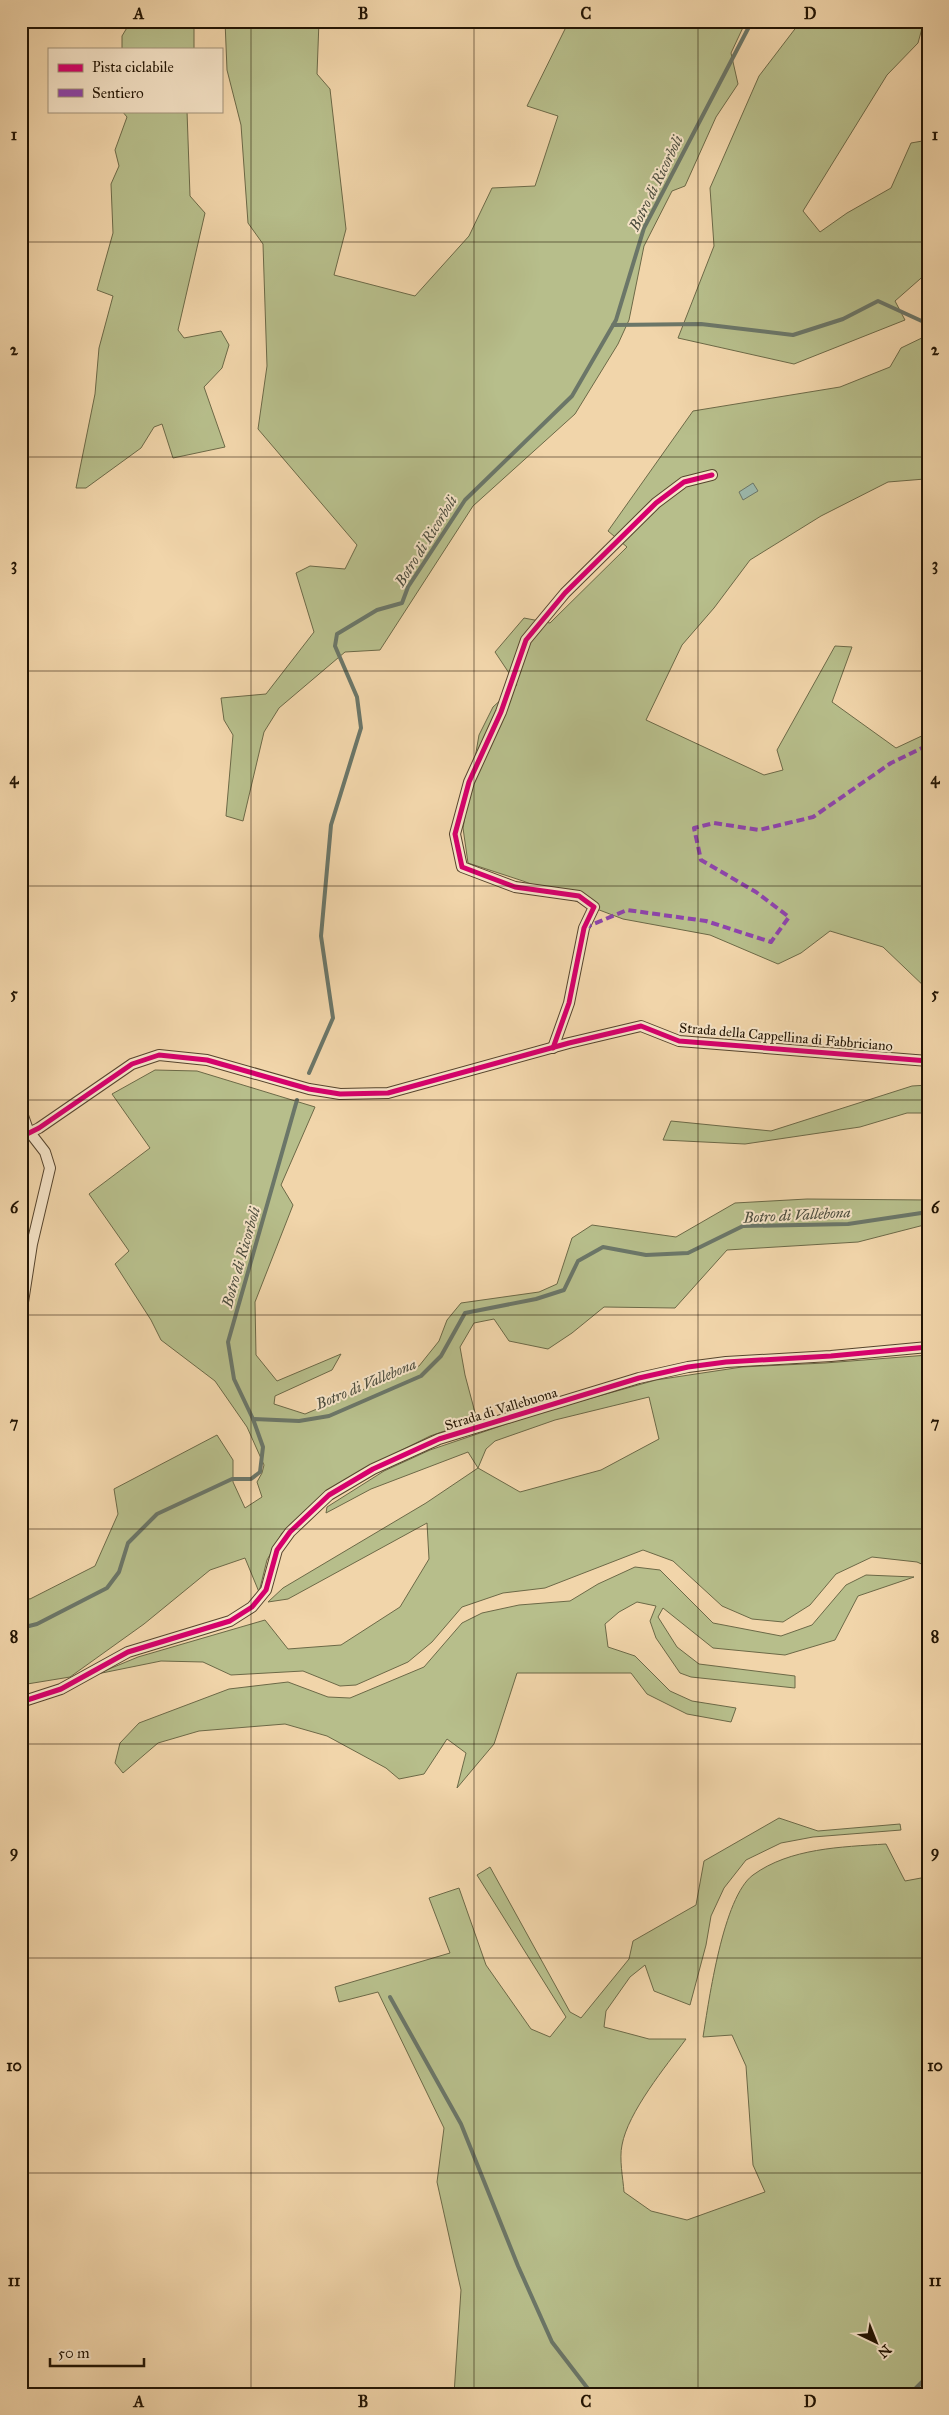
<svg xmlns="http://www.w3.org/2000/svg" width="949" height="2415" viewBox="0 0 949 2415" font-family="'IM FELL Great Primer',serif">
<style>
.green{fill:#b7be8b;stroke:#6c6947;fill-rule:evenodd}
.water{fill:#9bb8ac;stroke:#6b7668}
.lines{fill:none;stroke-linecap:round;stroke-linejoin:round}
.stream{stroke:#6b7668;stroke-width:4}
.street-casing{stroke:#56442d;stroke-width:12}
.street{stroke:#f6e4c8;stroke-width:10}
.quiet{stroke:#8e44ad;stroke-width:4;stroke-dasharray:8 4;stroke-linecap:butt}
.cycleway-casing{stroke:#f6e4c8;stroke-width:8}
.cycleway{stroke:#d6006c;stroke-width:5}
.grid{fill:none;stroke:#221403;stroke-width:1;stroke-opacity:0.55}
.labels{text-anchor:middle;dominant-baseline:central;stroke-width:4;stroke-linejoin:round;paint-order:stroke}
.street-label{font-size:14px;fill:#221403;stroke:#f6e4c8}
.water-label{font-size:15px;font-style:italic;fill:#4c4d3e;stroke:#f6e4c8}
.neatline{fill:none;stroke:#221403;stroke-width:2}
.grid-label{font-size:16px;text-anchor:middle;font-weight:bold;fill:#221403}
</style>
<rect width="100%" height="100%" fill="#f1d5aa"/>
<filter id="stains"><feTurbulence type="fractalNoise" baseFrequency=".004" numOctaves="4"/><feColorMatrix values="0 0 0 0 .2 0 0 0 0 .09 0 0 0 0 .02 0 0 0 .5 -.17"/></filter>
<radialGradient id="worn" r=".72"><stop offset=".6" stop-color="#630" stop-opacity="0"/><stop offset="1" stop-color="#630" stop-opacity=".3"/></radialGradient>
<g class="green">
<path d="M 131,21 L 194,21 L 194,49 L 122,49 L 122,36 Z"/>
<path d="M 225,21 L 319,21 L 317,74 L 330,89 L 346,229 L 334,275 L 415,296 L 469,236 L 492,188 L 535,186 L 558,116 L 527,106 L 569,21 L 746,21 L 731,53 L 738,84 L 716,117 L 685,186 L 672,191 L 644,246 L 629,320 L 618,344 L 575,414 L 473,506 L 380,650 L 345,652 L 279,708 L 264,732 L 243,821 L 226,816 L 233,735 L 224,720 L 221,698 L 266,694 L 314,632 L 296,573 L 310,566 L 345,569 L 357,545 L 258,429 L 267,366 L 263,244 L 248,223 L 241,125 L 227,70 Z"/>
<path d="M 801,21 L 924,21 L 918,43 L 887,75 L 803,211 L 820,232 L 847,213 L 891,188 L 911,143 L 928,140 L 928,272 L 895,301 L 905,320 L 794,364 L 678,338 L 714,246 L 710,188 L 759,76 Z"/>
<path d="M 122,111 L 187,111 L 190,196 L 205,213 L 178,330 L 184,338 L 221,331 L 229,345 L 222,368 L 204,387 L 225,447 L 173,458 L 162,424 L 154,427 L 141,448 L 86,488 L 76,488 L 95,394 L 99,348 L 113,296 L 97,290 L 113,233 L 111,184 L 119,166 L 115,150 L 127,117 Z"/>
<path d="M 928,335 L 928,477 L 925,479 L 888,482 L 821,516 L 750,560 L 714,608 L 682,645 L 646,720 L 764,775 L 783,770 L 777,750 L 835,646 L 852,647 L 832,702 L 896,748 L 928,733 L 928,990 L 883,947 L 830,931 L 801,953 L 778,964 L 710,935 L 623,919 L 523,881 L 468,863 L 463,828 L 479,735 L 493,707 L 517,685 L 495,652 L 524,618 L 550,623 L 627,547 L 608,531 L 693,411 L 840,387 L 890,367 L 901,348 Z"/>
<path d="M 155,1070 L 197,1071 L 315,1107 L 281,1185 L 293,1205 L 255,1302 L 256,1355 L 277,1381 L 341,1354 L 332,1370 L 275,1396 L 274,1404 L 305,1414 L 419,1366 L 439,1341 L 447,1320 L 461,1303 L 539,1292 L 557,1284 L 572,1238 L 592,1225 L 676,1237 L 735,1203 L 807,1199 L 928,1200 L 928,1224 L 858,1242 L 727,1250 L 675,1308 L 604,1307 L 572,1333 L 548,1349 L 509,1341 L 494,1319 L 474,1323 L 460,1347 L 465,1375 L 477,1420 L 430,1436 L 370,1466 L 326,1494 L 282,1533 L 267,1560 L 259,1592 L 245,1558 L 210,1570 L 144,1624 L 70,1677 L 21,1685 L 21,1597 L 30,1599 L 95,1566 L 118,1514 L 114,1489 L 217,1435 L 233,1460 L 233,1482 L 245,1508 L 262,1497 L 257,1482 L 262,1473 L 264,1465 L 247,1427 L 215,1381 L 161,1340 L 151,1320 L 115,1264 L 129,1251 L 89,1194 L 150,1148 L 112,1094 Z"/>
<path d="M 928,1085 L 928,1113 L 907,1113 L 860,1127 L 745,1144 L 663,1140 L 671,1121 L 771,1131 L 912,1086 Z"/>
<path d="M 928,1355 L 928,1567 L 917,1562 L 872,1557 L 836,1574 L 810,1605 L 783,1622 L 752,1619 L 722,1606 L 673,1561 L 643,1550 L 545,1588 L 503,1593 L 462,1607 L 432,1642 L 408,1662 L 356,1685 L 340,1686 L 303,1671 L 231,1675 L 203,1662 L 161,1661 L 97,1674 L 138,1657 L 265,1620 L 288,1649 L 341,1645 L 400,1607 L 429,1559 L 427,1523 L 288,1599 L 268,1602 L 283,1588 L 426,1503 L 478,1468 L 468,1452 L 371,1489 L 326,1513 L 327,1507 L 384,1471 L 430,1450 L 545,1411 L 656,1380 L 742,1367 L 825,1363 ZM 649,1397 L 659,1439 L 601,1470 L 520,1492 L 478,1468 L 486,1449 L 495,1441 L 555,1420 Z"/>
<path d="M 635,1567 L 660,1570 L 713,1623 L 781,1636 L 812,1625 L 846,1585 L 866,1575 L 914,1577 L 858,1596 L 835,1640 L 785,1655 L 713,1648 L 663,1608 L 658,1617 L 677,1647 L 699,1664 L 795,1676 L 795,1688 L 691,1677 L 680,1673 L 656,1638 L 650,1621 L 656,1606 L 637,1602 L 619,1612 L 605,1624 L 608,1647 L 635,1656 L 670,1691 L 692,1701 L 736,1708 L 731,1722 L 687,1714 L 647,1694 L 631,1673 L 517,1673 L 494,1744 L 457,1788 L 466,1753 L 447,1739 L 424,1774 L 399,1779 L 386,1768 L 327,1736 L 285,1724 L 199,1731 L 158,1743 L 123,1773 L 115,1763 L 120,1743 L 139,1723 L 229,1689 L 288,1682 L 328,1697 L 350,1698 L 424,1667 L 462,1623 L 482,1613 L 519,1605 L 570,1601 L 598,1584 Z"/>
<path d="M 779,1818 L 818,1831 L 900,1824 L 901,1830 L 813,1837 L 781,1843 L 746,1860 L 724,1888 L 711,1916 L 706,1945 L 690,2005 L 654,1991 L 645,1965 L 630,1977 L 606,2011 L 604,2027 L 649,2039 L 686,2039 C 666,2066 628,2112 622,2145 C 619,2159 623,2178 624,2192 L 651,2211 L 687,2220 L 765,2192 L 753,2165 L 746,2066 L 732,2035 L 703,2037 C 709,2000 723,1897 753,1875 C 790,1848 841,1847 886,1844 L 905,1881 L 921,1878 L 928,1888 L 928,2394 L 454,2394 L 461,2290 L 437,2182 L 444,2128 L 378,1992 L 339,2002 L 335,1987 L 450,1953 L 429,1898 L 459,1888 L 486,1965 L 531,2029 L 550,2037 L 566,2017 L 477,1875 L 490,1867 L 570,2012 L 581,2018 L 629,1959 L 633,1941 L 696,1905 L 704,1861 Z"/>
</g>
<path class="water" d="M 753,483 L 758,491 L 743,500 L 739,492 Z"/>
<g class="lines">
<g class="stream">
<path d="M 613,325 L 701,324 L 793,335 L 843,319 L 878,301 L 926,323 L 928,322"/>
<path d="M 309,1073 L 333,1018 L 321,936 L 331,825 L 361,728 L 357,697 L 335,646 L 337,634 L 377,610 L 402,603 L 408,587 L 465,500 L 572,396 L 616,320 L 644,228 L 752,21"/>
<path d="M 253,1419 L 234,1379 L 228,1342 L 297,1100"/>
<path d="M 21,1628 L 37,1624 L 107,1588 L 119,1572 L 128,1543 L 157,1514 L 232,1479 L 251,1479 L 260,1472 L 263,1447 L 253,1419 L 299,1421 L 329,1416 L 421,1376 L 441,1356 L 465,1313 L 536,1299 L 564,1290 L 578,1261 L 603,1247 L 646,1255 L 688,1253 L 743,1226 L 848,1224 L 928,1212"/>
<path d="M 390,1997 L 461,2124 L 518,2266 L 552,2342 L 592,2394"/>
<path d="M 910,2394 L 928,2376"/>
</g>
<g class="street-casing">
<g id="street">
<path d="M 553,1048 L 569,1003 L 584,928 L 594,907 L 579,896 L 515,887 L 462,867 L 455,834 L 469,782 L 501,712 L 526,640 L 565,593 L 656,503 L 684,482 L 712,475"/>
<path d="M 21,1110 L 28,1130 L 45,1152 L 50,1168 L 32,1244 L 21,1315"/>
<path d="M 21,1137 L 39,1128 L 132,1064 L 159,1055 L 207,1060 L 309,1089 L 340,1094 L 388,1093 L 569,1043 L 641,1026 L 679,1041 L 928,1061"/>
<path d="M 21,1702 L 61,1689 L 128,1652 L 230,1621 L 252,1607 L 266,1590 L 277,1550 L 290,1532 L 329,1495 L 373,1469 L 439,1439 L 639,1378 L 688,1367 L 726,1362 L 831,1356 L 928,1347"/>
</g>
</g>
<use href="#street" class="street"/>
<path class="quiet" d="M 584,928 L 627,910 L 706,921 L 771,942 L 789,917 L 756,892 L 701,860 L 694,828 L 714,823 L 759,830 L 813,817 L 891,763 L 928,745"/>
<g class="cycleway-casing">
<g id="cycleway">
<path d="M 553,1048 L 569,1003 L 584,928 L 594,907 L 579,896 L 515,887 L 462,867 L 455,834 L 469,782 L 501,712 L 526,640 L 565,593 L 656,503 L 684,482 L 712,475"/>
<path d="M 21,1137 L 39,1128 L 132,1064 L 159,1055 L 207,1060 L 309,1089 L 340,1094 L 388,1093 L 569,1043 L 641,1026 L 679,1041 L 928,1061"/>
<path d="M 21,1702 L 61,1689 L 128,1652 L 230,1621 L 252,1607 L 266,1590 L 277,1550 L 290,1532 L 329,1495 L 373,1469 L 439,1439 L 639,1378 L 688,1367 L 726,1362 L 831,1356 L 928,1347"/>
</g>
</g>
<use href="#cycleway" class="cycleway"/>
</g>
<path class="grid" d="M 251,21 L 251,2394M 474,21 L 474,2394M 698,21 L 698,2394M 21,242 L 928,242M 21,457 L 928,457M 21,671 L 928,671M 21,886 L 928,886M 21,1100 L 928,1100M 21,1315 L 928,1315M 21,1529 L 928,1529M 21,1744 L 928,1744M 21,1958 L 928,1958M 21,2173 L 928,2173"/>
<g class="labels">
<g class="street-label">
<text transform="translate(786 1037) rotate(5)">Strada della Cappellina di Fabbriciano</text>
<text transform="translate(501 1409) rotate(-17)">Strada di Vallebuona</text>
</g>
<g class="water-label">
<text transform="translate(656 183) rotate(-64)">Botro di Ricorboli</text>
<text transform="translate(426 541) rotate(-58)">Botro di Ricorboli</text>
<text transform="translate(797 1215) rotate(-3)">Botro di Vallebona</text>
<text transform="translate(241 1257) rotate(-74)">Botro di Ricorboli</text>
<text transform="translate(366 1384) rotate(-23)">Botro di Vallebona</text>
</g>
</g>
<rect width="949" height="2415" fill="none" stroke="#f1d5aa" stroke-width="55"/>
<rect x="48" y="48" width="175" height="65" fill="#f6e4c8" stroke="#a19179"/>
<rect x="58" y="64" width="25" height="8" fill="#d6006c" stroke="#a19179"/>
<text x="92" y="72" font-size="15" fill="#221403">Pista ciclabile</text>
<rect x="58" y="89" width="25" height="8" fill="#8e44ad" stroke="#a19179"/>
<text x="92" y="98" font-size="15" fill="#221403">Sentiero</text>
<g transform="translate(876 2342) rotate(137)" stroke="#f6e4c8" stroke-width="4" paint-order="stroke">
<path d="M0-4L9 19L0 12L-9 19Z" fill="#221403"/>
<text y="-8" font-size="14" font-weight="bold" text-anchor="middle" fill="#221403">N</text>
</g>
<path d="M50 2358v8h94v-8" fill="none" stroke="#221403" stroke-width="2.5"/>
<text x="58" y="2358" font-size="15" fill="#221403" stroke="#f6e4c8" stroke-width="4" paint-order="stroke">50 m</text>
<rect x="28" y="28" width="894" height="2360" class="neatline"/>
<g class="grid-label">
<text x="139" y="19">A</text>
<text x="363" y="19">B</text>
<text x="586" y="19">C</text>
<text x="810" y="19">D</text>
<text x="14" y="140">1</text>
<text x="935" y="140">1</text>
<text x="14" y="355">2</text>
<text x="935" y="355">2</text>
<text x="14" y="570">3</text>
<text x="935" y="570">3</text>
<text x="14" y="784">4</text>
<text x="935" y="784">4</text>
<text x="14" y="999">5</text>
<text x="935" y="999">5</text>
<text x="14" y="1213">6</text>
<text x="935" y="1213">6</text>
<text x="14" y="1428">7</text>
<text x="935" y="1428">7</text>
<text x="14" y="1642">8</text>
<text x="935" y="1642">8</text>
<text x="14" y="1857">9</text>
<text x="935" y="1857">9</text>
<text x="14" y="2071">10</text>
<text x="935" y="2071">10</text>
<text x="14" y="2286">11</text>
<text x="935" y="2286">11</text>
<text x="139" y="2407">A</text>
<text x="363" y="2407">B</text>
<text x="586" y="2407">C</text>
<text x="810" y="2407">D</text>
</g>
<rect width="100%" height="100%" filter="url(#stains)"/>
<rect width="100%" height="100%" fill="url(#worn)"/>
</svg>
